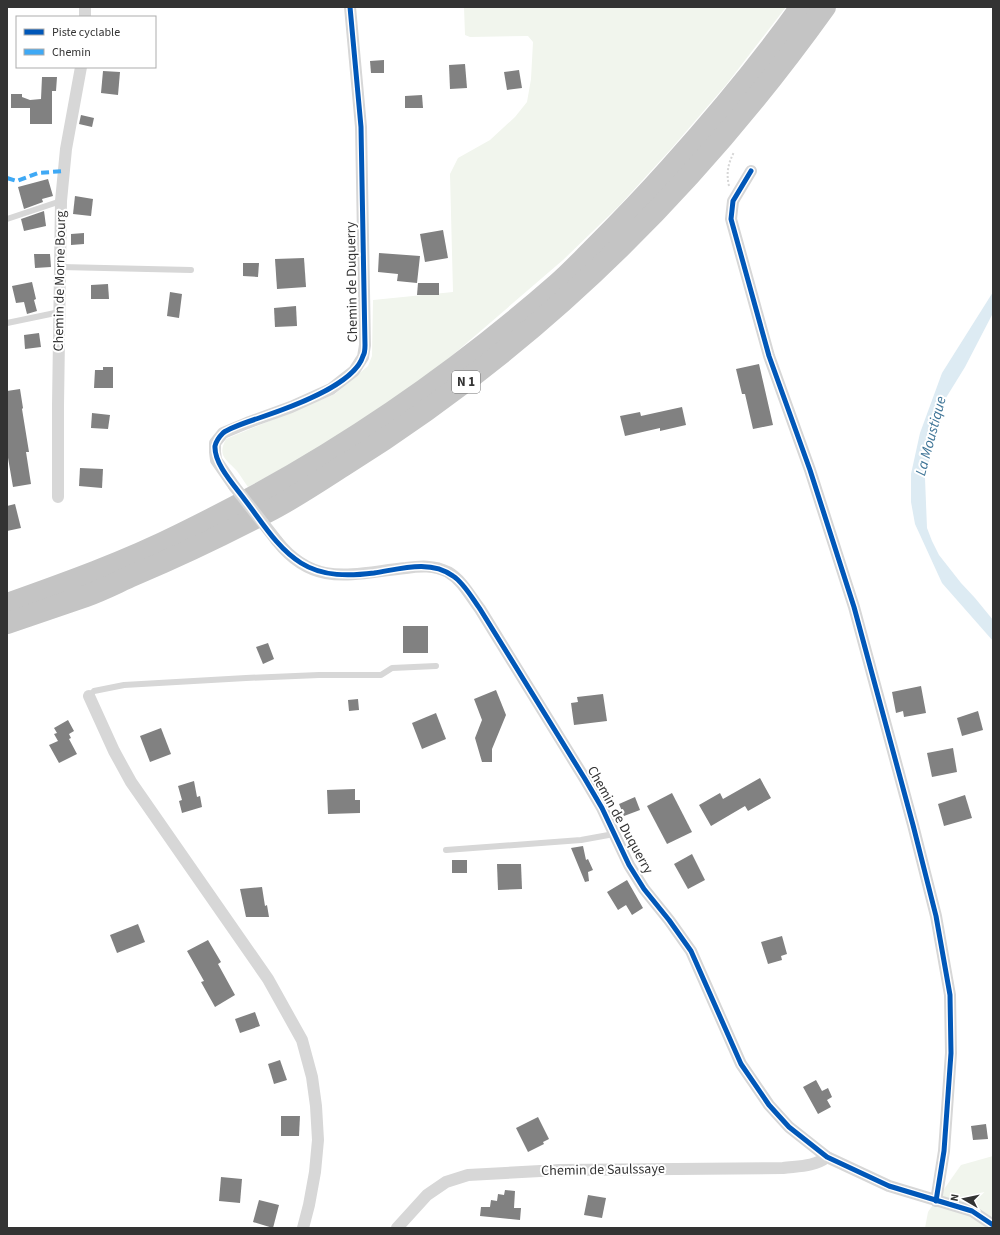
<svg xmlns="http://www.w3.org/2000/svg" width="1000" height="1235" viewBox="0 0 1000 1235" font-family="'Source Sans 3',sans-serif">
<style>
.green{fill:#f1f5ed}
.water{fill:#ddebf3}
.building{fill:#818181}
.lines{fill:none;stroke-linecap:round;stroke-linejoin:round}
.path{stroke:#d6d6d6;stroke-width:2;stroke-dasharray:2 2;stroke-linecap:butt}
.lane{stroke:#d7d7d7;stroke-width:6}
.street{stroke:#d7d7d7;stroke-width:12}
.highway{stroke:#c4c4c4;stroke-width:22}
.street-bridge{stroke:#d7d7d7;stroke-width:12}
.quiet{stroke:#3fa9f5;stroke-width:4;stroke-dasharray:8 4;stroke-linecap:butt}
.cycleway-casing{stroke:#fff;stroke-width:8}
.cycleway{stroke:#0057b8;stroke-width:5}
.labels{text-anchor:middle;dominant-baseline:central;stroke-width:4;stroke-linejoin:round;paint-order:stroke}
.shield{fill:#fff;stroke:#707070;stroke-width:1}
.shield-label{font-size:13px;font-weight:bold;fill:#333}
.street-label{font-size:14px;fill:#333;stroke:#fff}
.water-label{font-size:15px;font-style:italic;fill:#3f7597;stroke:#fff}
</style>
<rect width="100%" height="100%" fill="#fff"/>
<g class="green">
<path d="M 464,7 L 786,7 L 726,85 L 671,149 L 619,206 L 563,260 L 412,390 L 316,450 L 248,487 C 244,482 241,476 237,471 C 226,459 217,456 226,439 L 335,394 L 368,366 L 372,356 L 373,300 L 453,292 L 450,174 L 458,158 L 490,140 L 515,117 L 527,102 L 531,79 L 533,42 L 528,36 L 470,37 L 465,35 Z"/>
<path d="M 993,1156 L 993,1228 L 925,1228 L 928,1212 L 961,1165 Z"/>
</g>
<path class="water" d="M 993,292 L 993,313 L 965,367 L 944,401 L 925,478 L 927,528 L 932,541 L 939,555 L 961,583 L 975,598 L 993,620 L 993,641 L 942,583 L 915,524 L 911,502 L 911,474 L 920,433 L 942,373 Z"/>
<g class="building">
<path d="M 384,60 L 384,73 L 371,73 L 370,61 Z"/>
<path d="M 465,64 L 467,88 L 450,89 L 449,65 Z"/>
<path d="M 519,70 L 522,88 L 507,90 L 504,72 Z"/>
<path d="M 103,71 L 120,72 L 118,95 L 101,93 Z"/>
<path d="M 42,77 L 57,77 L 56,91 L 52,91 L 52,124 L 30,124 L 30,108 L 11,108 L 11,94 L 22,94 L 22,97 L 30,100 L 41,99 Z"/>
<path d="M 422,95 L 423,108 L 405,108 L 405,96 Z"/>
<path d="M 81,115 L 94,118 L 92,127 L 79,124 Z"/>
<path d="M 48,179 L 53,196 L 42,199 L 43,202 L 24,209 L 18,187 Z"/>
<path d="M 75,196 L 93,199 L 91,216 L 73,214 Z"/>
<path d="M 44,211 L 46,226 L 24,231 L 21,219 Z"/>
<path d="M 443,230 L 448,258 L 425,262 L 420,234 Z"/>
<path d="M 84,233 L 84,244 L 71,245 L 71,234 Z"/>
<path d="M 379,253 L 420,256 L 417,283 L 397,281 L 398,274 L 378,272 Z"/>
<path d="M 34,254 L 50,254 L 51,267 L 35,268 Z"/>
<path d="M 304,258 L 306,287 L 277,289 L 275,259 Z"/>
<path d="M 243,263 L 259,263 L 258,277 L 243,276 Z"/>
<path d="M 32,282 L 36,299 L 34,300 L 37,311 L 27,314 L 24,302 L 16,303 L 12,286 Z"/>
<path d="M 418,283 L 439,283 L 439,295 L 417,295 Z"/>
<path d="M 108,284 L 109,299 L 91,299 L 91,285 Z"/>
<path d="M 170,292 L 182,294 L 179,318 L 167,316 Z"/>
<path d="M 296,306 L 297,326 L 275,327 L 274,308 Z"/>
<path d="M 39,333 L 41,347 L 25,349 L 24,335 Z"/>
<path d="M 759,364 L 773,425 L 753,429 L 745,394 L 742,394 L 736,369 Z"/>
<path d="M 103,367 L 113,367 L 113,388 L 94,388 L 95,370 L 103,370 Z"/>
<path d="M 20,389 L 23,408 L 22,409 L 29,452 L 26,452 L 31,484 L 13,487 L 7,452 L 7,391 Z"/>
<path d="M 682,407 L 686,425 L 660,431 L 660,428 L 625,436 L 620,416 L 640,412 L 641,416 Z"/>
<path d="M 92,413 L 110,415 L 108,429 L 91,428 Z"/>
<path d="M 80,468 L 103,469 L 102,488 L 79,486 Z"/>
<path d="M 15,504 L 21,528 L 7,531 L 7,506 Z"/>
<rect x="403" y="626" width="25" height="27"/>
<path d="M 268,643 L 274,659 L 263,664 L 256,647 Z"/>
<path d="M 921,686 L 926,713 L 904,717 L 903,711 L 896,713 L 892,692 Z"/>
<path d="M 496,690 L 506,715 L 492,749 L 492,762 L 482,762 L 475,738 L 482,720 L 474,699 Z"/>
<path d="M 603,694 L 607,721 L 574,725 L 571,703 L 578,702 L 577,697 Z"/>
<path d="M 358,699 L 359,710 L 349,711 L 348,700 Z"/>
<path d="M 978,711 L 983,730 L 962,736 L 957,718 Z"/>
<path d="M 436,713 L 446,739 L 422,749 L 412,723 Z"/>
<path d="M 68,720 L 74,731 L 69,734 L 71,738 L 69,739 L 77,754 L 59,763 L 49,745 L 58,741 L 54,734 L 57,733 L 54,728 Z"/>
<path d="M 161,728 L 171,754 L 150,762 L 140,736 Z"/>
<path d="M 953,748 L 957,772 L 932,777 L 927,753 Z"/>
<path d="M 760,778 L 771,798 L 748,811 L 745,806 L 711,826 L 699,805 L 720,793 L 723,799 Z"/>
<path d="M 194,781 L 197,797 L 200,796 L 202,807 L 182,813 L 179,801 L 182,800 L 178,786 Z"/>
<path d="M 355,789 L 355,800 L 360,800 L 360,813 L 328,814 L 327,790 Z"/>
<path d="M 672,793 L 692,832 L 667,844 L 647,806 Z"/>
<path d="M 965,795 L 972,818 L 944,826 L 938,804 Z"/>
<path d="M 635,797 L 640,810 L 624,816 L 619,804 Z"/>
<path d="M 583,846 L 586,860 L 588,859 L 593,870 L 588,872 L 589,881 L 585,882 L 571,848 Z"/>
<path d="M 692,854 L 705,880 L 688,889 L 674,864 Z"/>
<rect x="452" y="860" width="15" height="13"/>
<path d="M 497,864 L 521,864 L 522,889 L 498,890 Z"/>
<path d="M 627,880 L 643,908 L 632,915 L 626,905 L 618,910 L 607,892 Z"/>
<path d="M 262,887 L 265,906 L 267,905 L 269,917 L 246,917 L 240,889 Z"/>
<path d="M 138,924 L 145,942 L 117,953 L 110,935 Z"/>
<path d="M 782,936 L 787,954 L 781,956 L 782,960 L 768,964 L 761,942 Z"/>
<path d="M 208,940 L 221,962 L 218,964 L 235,995 L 215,1007 L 201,982 L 204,981 L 187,951 Z"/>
<path d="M 255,1012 L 260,1026 L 240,1033 L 235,1019 Z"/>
<path d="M 280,1060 L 287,1080 L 274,1084 L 268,1064 Z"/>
<path d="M 816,1080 L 822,1091 L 828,1088 L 832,1097 L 827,1100 L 831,1107 L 818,1114 L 803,1087 Z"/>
<path d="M 281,1116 L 300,1116 L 299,1136 L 281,1136 Z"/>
<path d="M 538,1117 L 549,1139 L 543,1142 L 544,1144 L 528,1152 L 516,1128 Z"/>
<path d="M 986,1124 L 988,1139 L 973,1140 L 971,1126 Z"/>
<path d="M 221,1177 L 242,1179 L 240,1203 L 219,1201 Z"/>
<path d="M 505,1190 L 515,1191 L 514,1208 L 521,1208 L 520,1220 L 480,1216 L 481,1207 L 490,1207 L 491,1200 L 497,1201 L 498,1194 L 504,1195 Z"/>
<path d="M 588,1195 L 606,1198 L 602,1218 L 584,1215 Z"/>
<path d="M 259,1200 L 279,1205 L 273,1228 L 253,1222 Z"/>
</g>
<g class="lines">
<path class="path" d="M 729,186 C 726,173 728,164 734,152"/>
<g class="lane">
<path d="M 7,219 L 61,201"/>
<path d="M 61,267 L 191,270"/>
<path d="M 7,323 L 60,312"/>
<path d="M 89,696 L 94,691 L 124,685 L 246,678 L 319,675 L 381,675 L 392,668 L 436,666"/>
<path d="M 446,850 L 581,840 L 614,834"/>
</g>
<g class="street">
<path d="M 85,17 L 85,7"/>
<path d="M 751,171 L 733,201 L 731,219 L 769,356 L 810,470 L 854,607 L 913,825 L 936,916 L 950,995 L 951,1053 L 944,1151 L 936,1201"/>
<path d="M 234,486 L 216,460 L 215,452 L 215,443 L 223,433 L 247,423 L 291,407 L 331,389 L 354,371 L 363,357 L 365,345 L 361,127 L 350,7"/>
<path d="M 58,497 L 58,406 L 61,201 L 66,149 L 81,67"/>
<path d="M 277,541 C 315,589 354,573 406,568 C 420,566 434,565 448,572 C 462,580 470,596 480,609 L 585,779 L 602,808 L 629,865 L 644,889 L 669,920 L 691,951 L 741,1064 L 769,1105 L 789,1127 L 827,1157 L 889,1186 L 972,1211 L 993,1225"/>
<path d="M 89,696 L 114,751 L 131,782 L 268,979 L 302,1040 L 312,1077 L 316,1106 L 318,1140 L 315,1172 L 309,1205 L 303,1228"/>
<path d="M 397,1228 L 427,1195 L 446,1182 L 468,1175 L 559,1170 L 783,1168 C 798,1166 814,1167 827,1157"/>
</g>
<g class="highway">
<path d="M 7,604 C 66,583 125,562 181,534 C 317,468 443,384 556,285 C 569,274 581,261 593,249 C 619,223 645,196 670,168 C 716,117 761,63 801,7"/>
<path d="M 7,623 C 33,614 60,605 86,596 C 103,590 118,582 134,575 C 179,556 223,535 267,512 C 293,499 318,482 343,466 C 534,347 694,190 825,7"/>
</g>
<path class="street-bridge" d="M 234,486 L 277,541"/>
<path class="quiet" d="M 7,178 L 17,181 L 38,173 L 64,171"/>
<g class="cycleway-casing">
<g id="cycleway">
<path d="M 350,7 L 361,127 L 365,345 C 365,348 365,353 363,356 C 354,386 286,409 259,418 C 250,421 229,428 223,433 C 220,436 216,442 215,446 C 214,464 234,485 245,500 C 262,522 277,548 301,563 C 323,577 350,576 374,573 C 400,569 430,559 453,576 C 464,583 472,598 480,609 L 585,779 L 602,808 L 629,865 L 644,889 L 669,920 L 691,951 L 741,1064 L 769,1105 L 789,1127 L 827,1157 L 889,1186 L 972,1211 L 993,1225"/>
<path d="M 751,171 L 733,201 L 731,219 L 769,356 L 810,470 L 854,607 L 913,825 L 936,916 L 950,995 L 951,1053 L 944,1151 L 936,1201"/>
</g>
</g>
<use href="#cycleway" class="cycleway"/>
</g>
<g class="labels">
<rect class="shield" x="452" y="371" width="28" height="22" rx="3"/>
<g class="shield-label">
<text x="466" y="382">N 1</text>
</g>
<g class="street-label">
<text transform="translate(60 281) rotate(-89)">Chemin de Morne Bourg</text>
<text transform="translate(352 282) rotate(-91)">Chemin de Duquerry</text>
<text transform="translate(620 820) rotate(61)">Chemin de Duquerry</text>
<text transform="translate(603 1170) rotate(-1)">Chemin de Saulssaye</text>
</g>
<g class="water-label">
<text transform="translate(931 436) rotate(-75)">La Moustique</text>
</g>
</g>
<rect width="1000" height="1235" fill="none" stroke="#333333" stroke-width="16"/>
<rect x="16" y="16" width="140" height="52" fill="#ffffff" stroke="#adadad"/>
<rect x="24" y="29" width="20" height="6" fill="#0057b8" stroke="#adadad"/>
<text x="52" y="36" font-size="12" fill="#333333">Piste cyclable</text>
<rect x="24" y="49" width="20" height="6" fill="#3fa9f5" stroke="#adadad"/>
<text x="52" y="56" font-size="12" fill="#333333">Chemin</text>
<g transform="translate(964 1199) rotate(279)" stroke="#ffffff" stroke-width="3" paint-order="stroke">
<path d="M0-3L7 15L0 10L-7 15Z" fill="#333333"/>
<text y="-6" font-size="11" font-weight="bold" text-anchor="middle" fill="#333333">N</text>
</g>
</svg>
